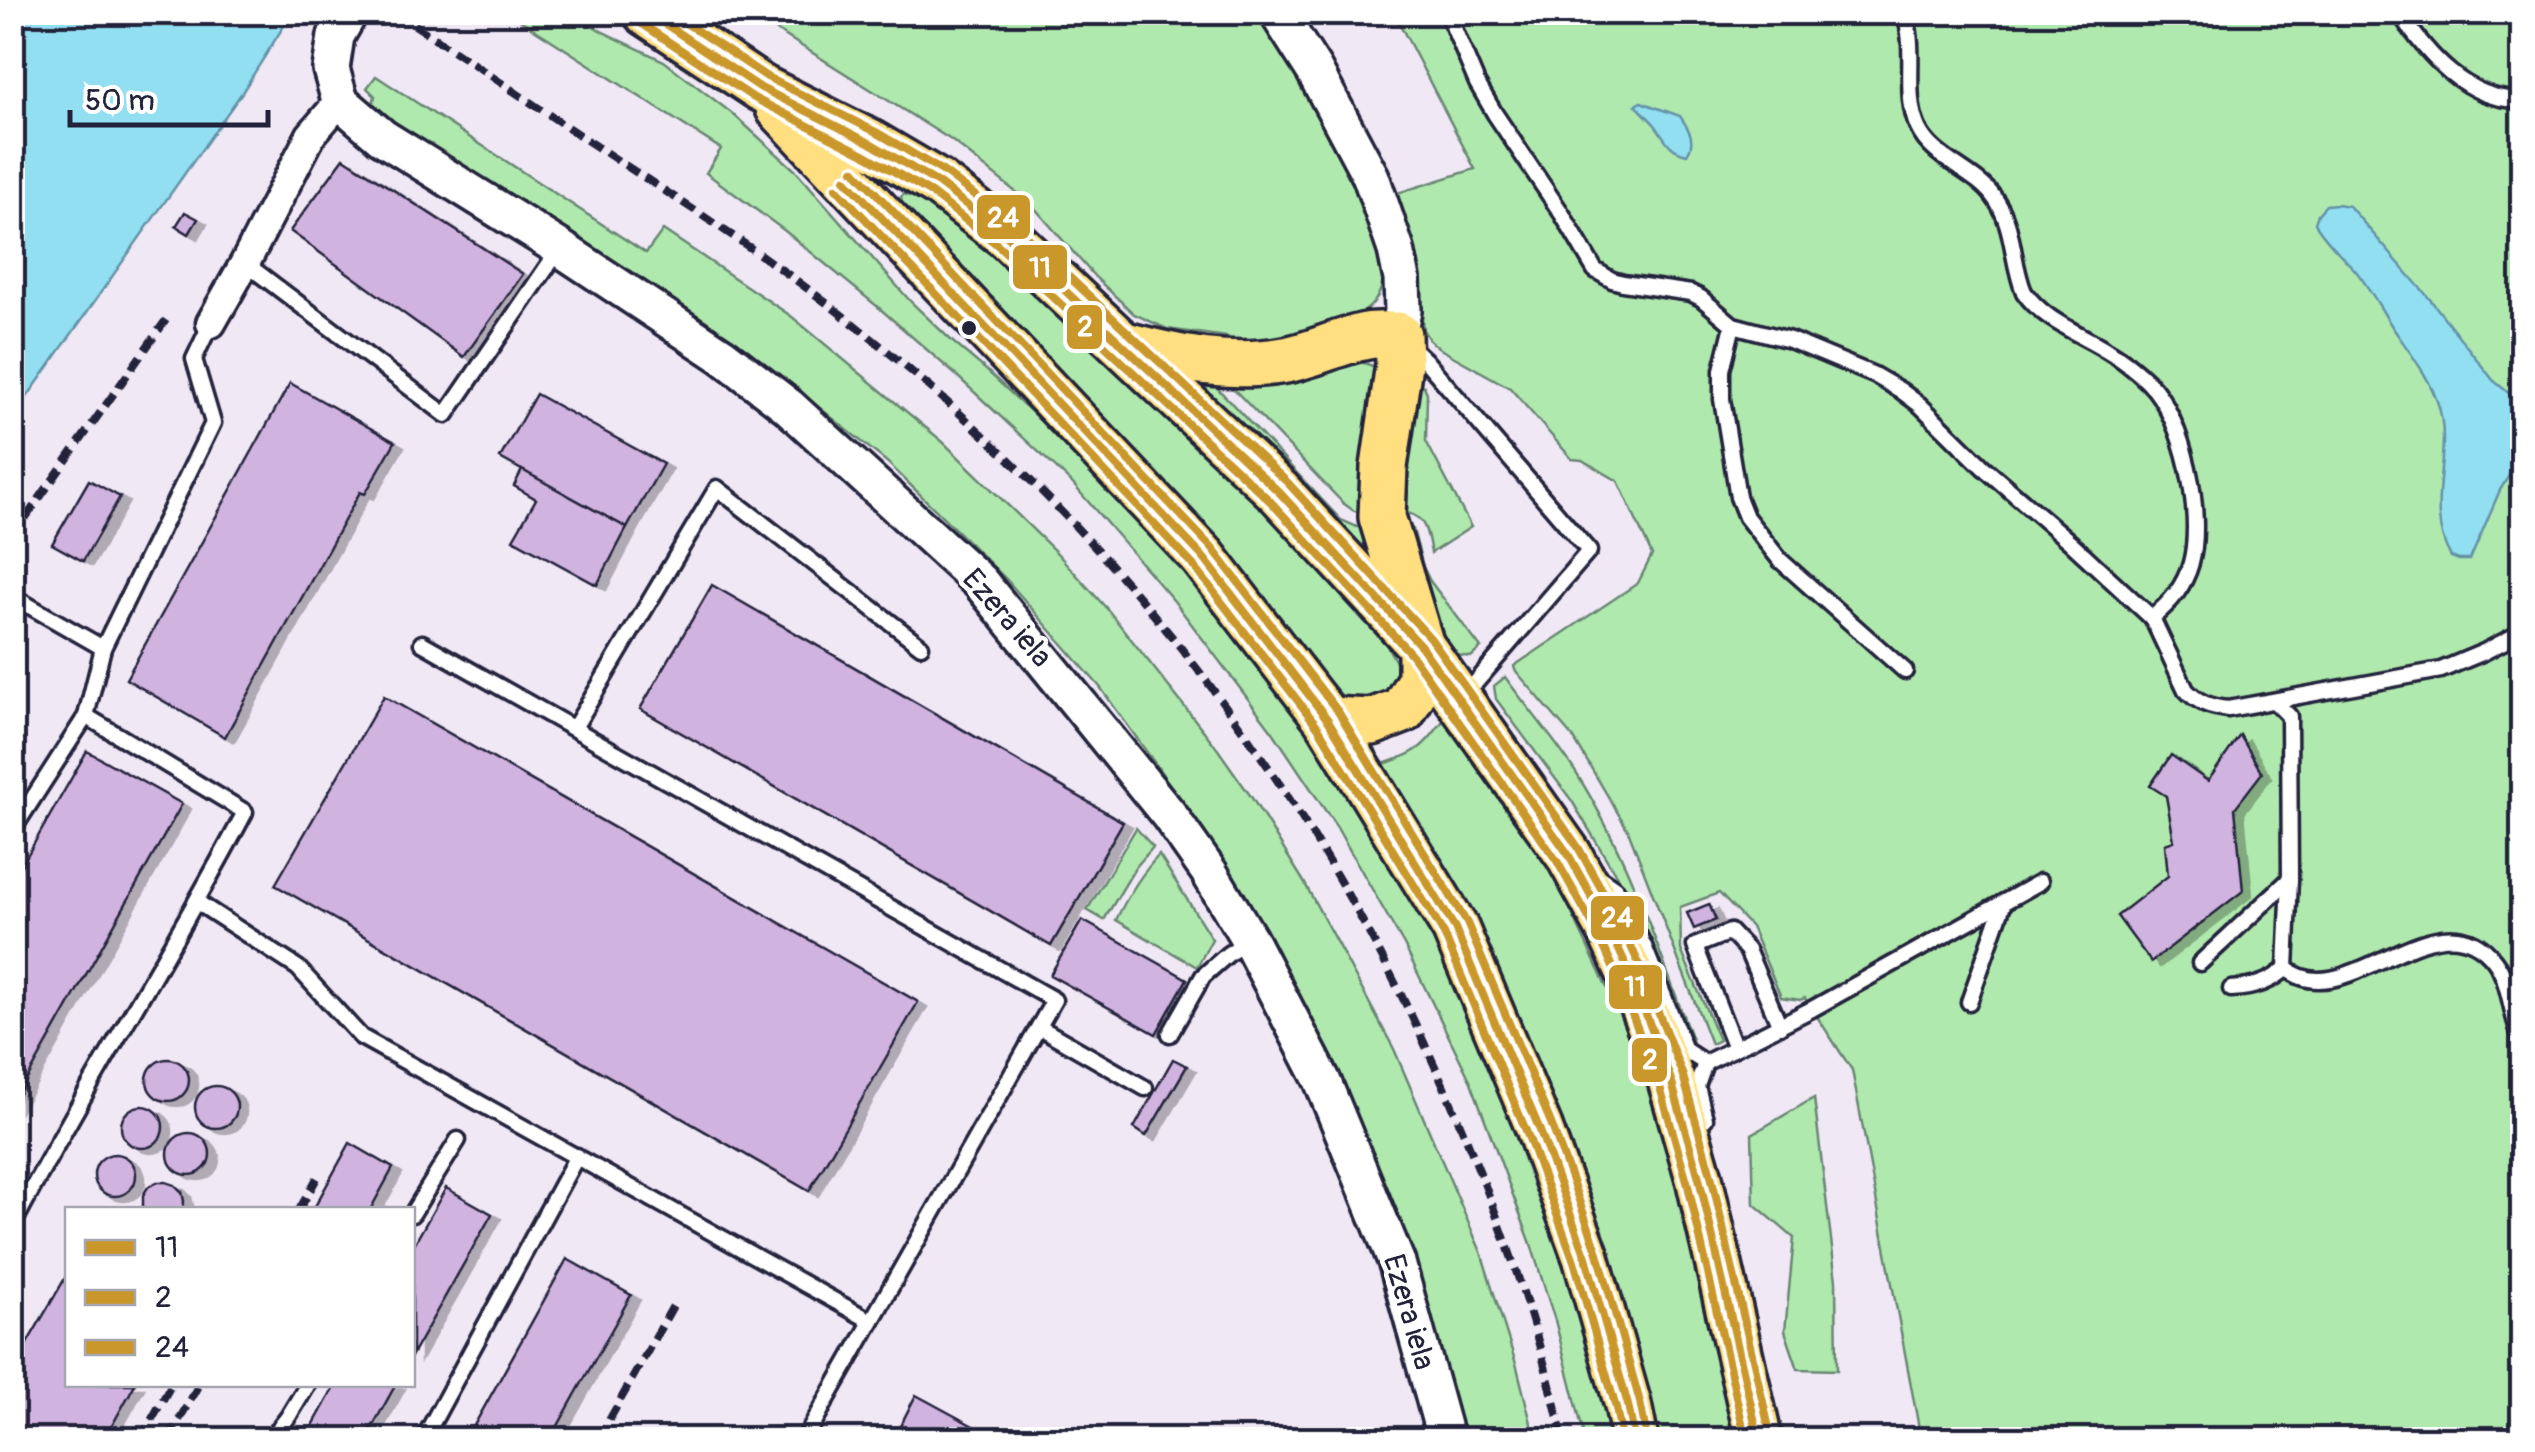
<svg xmlns="http://www.w3.org/2000/svg" width="2535" height="1452" viewBox="0 0 2535 1452" font-family="Pangolin,sans-serif">
<style>
.green{fill:#b0e9ad;stroke:#698674;stroke-width:2.5}
.water{fill:#91dff0;stroke:#6593a8;stroke-width:2.5}
.building{fill:#d1b3e0;stroke:#22223b;stroke-width:2.5;filter:url(#shadow)}
.lines{fill:none;stroke-linecap:round;stroke-linejoin:round}
.service-casing{stroke:#22223b;stroke-width:21}
.minor-casing{stroke:#22223b;stroke-width:35}
.tertiary-casing{stroke:#22223b;stroke-width:42}
.primary-casing{stroke:#22223b;stroke-width:52}
.service{stroke:#fff;stroke-width:14}
.minor{stroke:#fff;stroke-width:28}
.tertiary{stroke:#fff;stroke-width:35}
.primary{stroke:#ffdf80;stroke-width:45}
.rail{stroke:#22223b;stroke-width:8;stroke-dasharray:15 8;stroke-linecap:butt}
.bus-1-casing{stroke:#fff;stroke-width:15}
.bus-2-casing{stroke:#fff;stroke-width:15}
.bus-3-casing{stroke:#fff;stroke-width:15}
.bus-1{stroke:#ca972b;stroke-width:8}
.bus-2{stroke:#ca972b;stroke-width:8}
.bus-3{stroke:#ca972b;stroke-width:8}
.bus-dot{fill:#22223b;stroke:#fff;stroke-width:4}
.labels{text-anchor:middle;dominant-baseline:central;stroke-width:9;stroke-linejoin:round;paint-order:stroke}
.street-label{font-size:30px;fill:#22223b;stroke:#fff}
.line-badge{stroke:#fff;stroke-width:4}
.badge-label{font-size:28px;text-anchor:middle;font-weight:bold;fill:#fff}
</style>
<defs>
<filter id="shadow"><feDropShadow dx="9" dy="5" stdDeviation="0" flood-color="#0004"/></filter>
</defs>
<rect width="100%" height="100%" fill="#f1e8f6"/>
<filter id="ink" filterUnits="userSpaceOnUse"><feTurbulence type="fractalNoise" baseFrequency=".01" numOctaves="2"/><feDisplacementMap in="SourceGraphic" scale="20" xChannelSelector="R" yChannelSelector="G"/><feConvolveMatrix kernelMatrix="1 2 1 2 8 2 1 2 1" color-interpolation-filters="sRGB"/></filter>
<g filter="url(#ink)">
<g class="green">
<path d="M 509,13 L 572,13 L 603,32 L 664,61 L 734,115 L 796,171 L 911,302 L 954,343 L 985,369 L 1099,475 L 1178,559 L 1341,772 L 1447,954 L 1528,1136 L 1619,1439 L 1585,1439 L 1556,1324 L 1530,1241 L 1471,1082 L 1405,947 L 1337,828 L 1273,732 L 1174,601 L 1072,483 L 957,376 L 878,307 L 785,231 L 706,173 L 721,149 Z"/>
<path d="M 749,13 L 1260,13 L 1270,27 C 1308,95 1355,164 1374,240 C 1377,252 1383,265 1383,277 C 1382,290 1376,302 1366,310 C 1338,336 1266,342 1228,349 L 1228,337 L 1167,329 L 1134,314 L 1095,277 L 1032,205 L 951,140 Z"/>
<path d="M 1394,13 L 2522,13 L 2522,1439 L 1921,1439 L 1852,1070 L 1805,998 L 1800,1000 L 1781,997 L 1751,927 L 1719,893 L 1680,907 L 1681,950 L 1719,1040 L 1711,1044 L 1628,830 L 1574,739 L 1515,670 L 1514,666 L 1638,583 L 1652,555 L 1618,481 L 1582,460 L 1572,459 L 1510,388 L 1442,350 L 1430,341 L 1423,330 L 1420,291 L 1394,194 L 1475,169 Z"/>
<path d="M 376,76 L 646,253 L 663,230 L 791,316 L 943,442 L 1057,553 L 1108,610 L 1214,744 L 1252,798 L 1304,882 L 1394,1049 L 1481,1252 L 1517,1367 L 1535,1439 L 1464,1439 L 1455,1400 L 1413,1263 L 1357,1120 L 1309,1012 L 1240,890 L 1164,776 L 1100,687 L 1006,579 L 888,463 L 747,349 L 399,128 L 372,108 L 375,96 L 367,88 Z"/>
<path d="M 904,194 L 925,201 L 967,234 L 1060,308 L 1177,413 L 1386,644 L 1398,666 L 1393,685 L 1380,701 L 1345,699 L 902,205 L 901,197 Z"/>
<path d="M 1355,360 L 1373,366 L 1379,373 L 1367,512 L 1354,511 L 1343,503 L 1228,383 Z"/>
<path d="M 1176,372 L 1206,376 L 1341,520 L 1357,527 L 1372,526 L 1382,589 Z"/>
<path d="M 1415,385 L 1424,386 L 1427,393 L 1426,441 L 1471,527 L 1431,553 C 1426,528 1426,514 1397,511 Z"/>
<path d="M 1400,527 L 1413,529 L 1423,567 L 1430,581 L 1481,648 L 1471,657 L 1456,655 L 1443,646 Z"/>
<path d="M 1505,677 C 1529,710 1557,742 1578,776 C 1630,859 1660,954 1694,1045 L 1688,1041 L 1622,885 L 1572,801 L 1496,699 L 1494,686 Z"/>
<path d="M 1447,715 L 1546,858 L 1606,986 L 1643,1049 L 1688,1193 L 1737,1439 L 1649,1439 L 1377,766 C 1417,753 1423,750 1447,715 Z"/>
<path d="M 1136,828 L 1153,847 L 1135,868 L 1104,920 L 1087,910 Z"/>
<path d="M 1159,855 L 1212,939 L 1197,967 L 1116,920 C 1128,895 1140,875 1159,855 Z"/>
<path d="M 1814,1098 L 1836,1281 L 1837,1370 L 1798,1369 L 1785,1331 L 1794,1238 L 1754,1204 L 1752,1134 Z"/>
</g>
<g class="water">
<path d="M 13,12 L 292,13 L 243,91 L 13,417 Z"/>
<path d="M 1641,102 L 1680,116 C 1688,128 1697,140 1687,154 C 1668,150 1666,139 1655,125 C 1649,118 1642,112 1636,105 Z"/>
<path d="M 2337,204 L 2349,206 L 2429,298 L 2493,380 L 2522,404 L 2522,454 L 2500,490 L 2470,560 L 2459,560 L 2451,557 C 2423,509 2453,457 2439,407 C 2430,377 2410,353 2393,328 C 2380,308 2370,288 2355,270 C 2341,255 2326,241 2315,223 L 2318,214 L 2326,205 Z"/>
</g>
<g class="building">
<path d="M 344,158 L 523,274 L 464,357 L 290,231 Z"/>
<path d="M 185,212 L 198,219 L 189,234 L 176,226 Z"/>
<path d="M 290,383 L 395,442 L 365,494 L 360,492 L 225,737 L 126,679 Z"/>
<path d="M 536,394 L 663,464 L 627,528 L 500,458 Z"/>
<path d="M 522,470 L 627,528 L 597,585 L 513,539 L 536,499 L 514,486 Z"/>
<path d="M 89,480 L 120,497 L 83,561 L 52,544 Z"/>
<path d="M 712,585 L 1123,822 L 1051,946 L 640,709 Z"/>
<path d="M 384,696 L 918,1002 L 809,1191 L 275,885 Z"/>
<path d="M 2240,735 L 2262,773 L 2235,808 L 2243,891 L 2151,962 L 2117,916 L 2168,876 L 2165,844 L 2174,841 L 2166,796 L 2150,786 L 2171,755 L 2208,781 Z"/>
<path d="M 87,751 L 182,804 L 12,1106 L 12,882 Z"/>
<path d="M 1709,904 L 1716,920 L 1694,929 L 1687,913 Z"/>
<path d="M 1082,920 L 1187,979 L 1156,1034 L 1050,975 Z"/>
<circle cx="168" cy="1080" r="21"/>
<path d="M 1173,1059 L 1187,1066 L 1146,1136 L 1134,1128 Z"/>
<circle cx="216" cy="1107" r="21"/>
<circle cx="142" cy="1127" r="21"/>
<circle cx="189" cy="1154" r="21"/>
<path d="M 350,1143 L 393,1168 L 370,1210 L 313,1210 Z"/>
<circle cx="115" cy="1175" r="21"/>
<path d="M 157,1182 L 166,1182 L 175,1185 L 182,1192 L 184,1201 L 183,1210 L 143,1210 L 143,1195 L 148,1187 Z"/>
<path d="M 446,1188 L 492,1214 L 412,1355 L 412,1248 Z"/>
<path d="M 567,1259 L 631,1295 L 550,1440 L 466,1440 Z"/>
<path d="M 68,1273 L 68,1384 L 135,1384 L 104,1440 L 12,1440 L 12,1369 Z"/>
<path d="M 336,1384 L 396,1384 L 365,1440 L 305,1440 Z"/>
<path d="M 916,1395 L 999,1440 L 893,1440 Z"/>
</g>
<g class="lines">
<g class="service-casing">
<g id="service">
<path d="M 1447,12 L 1477,83 L 1495,114 L 1562,214 L 1595,270 L 1612,280 L 1623,283 L 1691,293 L 1701,298 L 1733,325 L 1790,340 L 1874,375 L 1900,390 L 1920,405 L 1983,467 L 2070,542 L 2152,618"/>
<path d="M 1904,12 C 1918,50 1902,92 1918,128 C 1932,159 1973,170 1993,196 C 2015,224 2011,261 2024,292 C 2043,320 2077,332 2105,349 C 2121,358 2135,369 2148,382 C 2184,417 2204,515 2191,563 C 2184,587 2171,602 2152,618 L 2186,690 C 2198,703 2211,707 2228,709 L 2441,670 L 2484,652 L 2522,632"/>
<path d="M 2399,12 C 2427,55 2467,101 2522,100"/>
<path d="M 245,263 L 446,415 L 560,248"/>
<path d="M 1733,325 L 1722,370 L 1722,399 L 1738,497 L 1746,517 L 1780,560 L 1905,671"/>
<path d="M 1409,345 L 1425,360 L 1589,551 L 1465,695"/>
<path d="M 12,596 L 103,648"/>
<path d="M 422,643 L 1054,1000 L 804,1440"/>
<path d="M 2275,702 L 2289,716 L 2290,879 L 2286,968"/>
<path d="M 574,728 L 717,488 L 921,646"/>
<path d="M 12,831 L 86,716 L 103,648 L 213,423 L 194,359 L 211,323"/>
<path d="M 1599,877 L 1616,889 L 1644,946 L 1685,1050 L 1705,1063"/>
<path d="M 197,902 L 298,968 L 361,1037 L 871,1321"/>
<path d="M 2200,963 L 2290,879"/>
<path d="M 2231,989 C 2252,988 2271,983 2286,968 C 2345,1019 2437,887 2494,960 C 2511,982 2510,1015 2522,1040"/>
<path d="M 1969,1002 L 2004,902"/>
<path d="M 1039,1027 L 1145,1088"/>
<path d="M 1170,1034 L 1203,976 L 1228,954 L 1249,940"/>
<path d="M 1735,1048 L 1695,946 L 1730,932 L 1747,950 L 1780,1026"/>
<path d="M 1705,1119 L 1697,1086 L 1705,1063 L 1812,1009 L 2040,882"/>
<path d="M 412,1214 L 458,1140"/>
<path d="M 12,1227 C 85,1086 171,953 245,812 L 86,716"/>
<path d="M 270,1440 L 288,1417 L 308,1384"/>
<path d="M 423,1440 L 577,1156"/>
</g>
</g>
<g class="minor-casing">
<path id="minor" d="M 211,323 L 245,263 L 311,135 L 340,101"/>
</g>
<g class="tertiary-casing">
<g id="tertiary">
<path d="M 350,12 L 336,36 L 331,69 L 340,101 L 382,137 L 560,248 L 723,356 L 788,406 L 980,582 L 1169,815 L 1209,872 L 1249,939 L 1322,1080 L 1397,1263 L 1442,1426 L 1443,1440"/>
<path d="M 1277,12 L 1314,70 L 1371,177 L 1396,250 L 1402,279 L 1403,311 L 1398,335"/>
</g>
</g>
<g class="primary-casing">
<g id="primary">
<path d="M 646,12 L 761,88 L 870,143 L 938,183 L 1007,236 L 1279,492 L 1421,646 L 1568,854 L 1610,930 L 1632,978 L 1671,1080 L 1699,1178 L 1759,1440"/>
<path d="M 779,108 L 1203,557 L 1328,720 L 1455,928 L 1539,1128 L 1586,1257 L 1628,1405 L 1635,1440"/>
<path d="M 1125,345 C 1178,359 1230,370 1285,360 C 1313,355 1339,341 1367,336 C 1377,334 1388,335 1398,335 L 1399,364 L 1384,467 L 1382,517 L 1421,646 L 1421,679 L 1403,710 L 1372,722 L 1328,720"/>
</g>
</g>
<use href="#service" class="service"/>
<use href="#minor" class="minor"/>
<use href="#tertiary" class="tertiary"/>
<use href="#primary" class="primary"/>
<g class="rail">
<path d="M 395,12 C 462,56 528,101 594,145 C 685,204 777,262 861,330 C 1134,547 1330,810 1463,1131 C 1505,1232 1540,1333 1563,1440"/>
<path d="M 12,537 L 166,320"/>
<path d="M 299,1210 L 317,1178"/>
<path d="M 140,1440 L 170,1387"/>
<path d="M 168,1440 L 199,1384"/>
<path d="M 598,1440 L 674,1304"/>
</g>
<g class="bus-1-casing">
<g id="bus-1">
<path d="M 647,12 L 761,88 L 870,143 L 938,183 L 1007,236 L 1279,492 L 1421,646 L 1568,854 L 1610,930 L 1632,978 L 1671,1080 L 1699,1178 L 1759,1440"/>
<path d="M 845,179 L 1203,557 L 1328,720 L 1455,928 L 1539,1128 L 1586,1257 L 1628,1405 L 1635,1440"/>
</g>
</g>
<g class="bus-2-casing">
<g id="bus-2">
<path d="M 639,22 L 754,98 L 864,154 L 931,193 L 999,246 L 1270,501 L 1411,654 L 1557,861 L 1599,936 L 1620,983 L 1659,1084 L 1687,1181 L 1746,1440"/>
<path d="M 836,188 L 1193,565 L 1318,727 L 1444,934 L 1527,1133 L 1574,1261 L 1616,1408 L 1622,1440"/>
</g>
</g>
<g class="bus-3-casing">
<g id="bus-3">
<path d="M 669,12 L 767,77 L 876,132 L 944,172 L 1015,226 L 1288,483 L 1431,639 L 1578,847 L 1621,924 L 1643,973 L 1683,1076 L 1711,1175 L 1771,1437"/>
<path d="M 854,170 L 1212,548 L 1339,713 L 1467,923 L 1551,1123 L 1598,1253 L 1640,1402 L 1647,1438"/>
</g>
</g>
<use href="#bus-1" class="bus-1"/>
<use href="#bus-2" class="bus-2"/>
<use href="#bus-3" class="bus-3"/>
</g>
</g>
<circle class="bus-dot" cx="969" cy="328" r="9"/>
<g class="labels">
<g class="street-label">
<text transform="translate(1007 618) rotate(49)">Ezera iela</text>
<text transform="translate(1409 1312) rotate(74)">Ezera iela</text>
</g>
</g>
<g class="line-badge">
<rect x="975" y="193" width="57" height="48" rx="10" fill="#ca972b"/>
<rect x="1011" y="243" width="58" height="48" rx="10" fill="#ca972b"/>
<rect x="1065" y="303" width="39" height="48" rx="10" fill="#ca972b"/>
<rect x="1589" y="894" width="57" height="48" rx="10" fill="#ca972b"/>
<rect x="1607" y="963" width="57" height="48" rx="10" fill="#ca972b"/>
<rect x="1630" y="1036" width="39" height="48" rx="10" fill="#ca972b"/>
</g>
<g class="badge-label">
<text x="1003" y="227">24</text>
<text x="1040" y="277">11</text>
<text x="1085" y="336">2</text>
<text x="1617" y="927">24</text>
<text x="1635" y="996">11</text>
<text x="1650" y="1069">2</text>
</g>
<rect width="2535" height="1452" fill="none" stroke="#fff" stroke-width="50"/>
<rect x="25" y="25" width="2485" height="1402" fill="none" stroke="#22223b" stroke-width="4" filter="url(#ink)"/>
<rect x="65" y="1207" width="350" height="180" fill="#ffffff" stroke="#a7a7b1" stroke-width="2.5"/>
<rect x="85" y="1240" width="50" height="15" fill="#ca972b" stroke="#a7a7b1" stroke-width="2.5"/>
<text x="155" y="1257" font-size="30" fill="#22223b">11</text>
<rect x="85" y="1290" width="50" height="15" fill="#ca972b" stroke="#a7a7b1" stroke-width="2.5"/>
<text x="155" y="1307" font-size="30" fill="#22223b">2</text>
<rect x="85" y="1340" width="50" height="15" fill="#ca972b" stroke="#a7a7b1" stroke-width="2.5"/>
<text x="155" y="1357" font-size="30" fill="#22223b">24</text>
<path d="M70 110v15h198v-15" fill="none" stroke="#22223b" stroke-width="5"/>
<text x="85" y="110" font-size="30" fill="#22223b" stroke="#ffffff" stroke-width="8" paint-order="stroke">50 m</text>
</svg>
